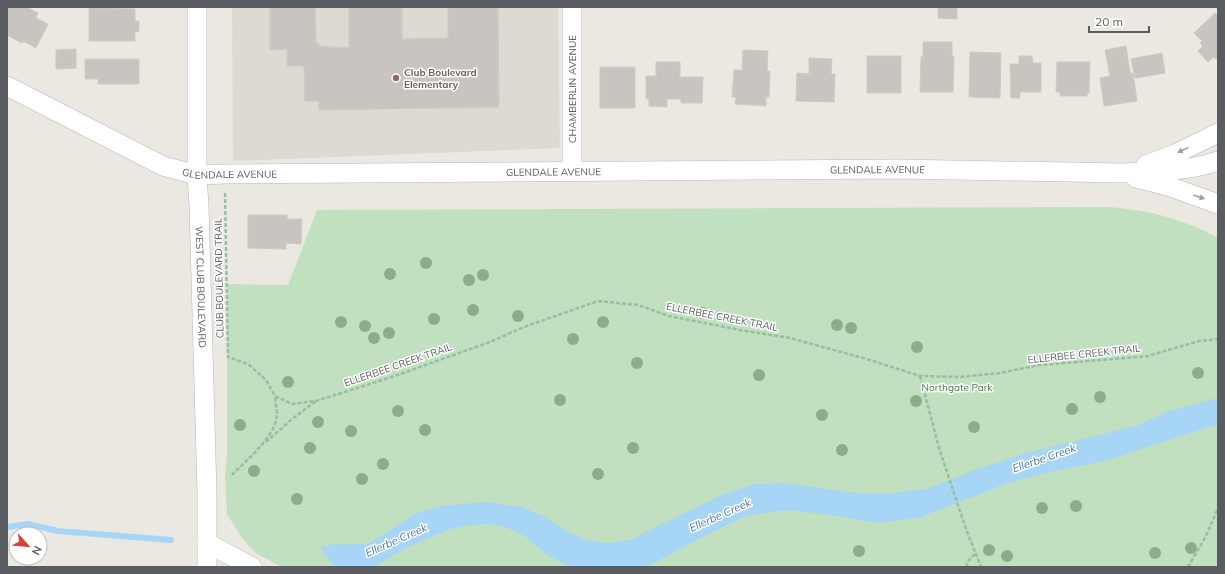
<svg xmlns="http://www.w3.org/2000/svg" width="1225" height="574" viewBox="0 0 1225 574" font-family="Mulish,sans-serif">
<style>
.education{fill:#dddad2}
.green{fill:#c0e0bf}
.water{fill:#a6d5f6}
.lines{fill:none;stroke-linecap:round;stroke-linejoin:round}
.stream{stroke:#a6d5f6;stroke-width:6}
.building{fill:#c8c5c0;stroke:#cfcac0}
.minor-casing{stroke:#b3b6ba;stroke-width:20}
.path{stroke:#98bea2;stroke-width:2.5;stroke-dasharray:4 2;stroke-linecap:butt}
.minor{stroke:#fff;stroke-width:19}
.tree{fill:#8bad87}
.oneway{fill:#9b9da0}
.education-dot{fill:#8d6e63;stroke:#fff;stroke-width:1.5}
.labels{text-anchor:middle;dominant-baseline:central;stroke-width:3;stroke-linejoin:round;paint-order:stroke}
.education-label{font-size:10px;font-weight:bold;fill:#785e54;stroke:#fff;text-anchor:start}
.street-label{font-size:10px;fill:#595c60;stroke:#fff}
.park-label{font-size:10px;fill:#3c7c3d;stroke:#fff}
.water-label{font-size:11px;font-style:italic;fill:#4677a5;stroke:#fff}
</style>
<rect width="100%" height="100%" fill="#ebe8e1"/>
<path class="education" d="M 232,7 L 558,7 L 560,148 L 233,161 Z"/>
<path class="green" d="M 1110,207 C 1148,210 1184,219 1218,238 L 1218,567 L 282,567 L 257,554 L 242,538 L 227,514 L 225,477 L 227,455 L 227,284 L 288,285 L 317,210 Z"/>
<path class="water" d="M 1218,398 L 1218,424 L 1100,462 L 1045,473 L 1008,483 L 918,518 L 876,523 L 837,516 L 789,510 L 748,515 L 706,535 L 656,562 L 643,567 L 570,567 L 546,554 L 525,536 L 505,527 L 489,524 L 470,525 L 450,529 L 408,547 L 373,567 L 337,567 L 332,564 L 320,547 L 334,544 L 367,544 L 381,536 L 414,514 L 441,506 L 484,502 L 522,507 L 545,517 L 567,531 L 587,540 L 609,543 L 631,540 L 647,531 L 722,495 L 755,484 L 785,483 L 856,493 L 885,494 L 927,489 L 975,470 L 1023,454 L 1139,425 L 1166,412 Z"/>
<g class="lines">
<path class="stream" d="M 7,527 L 28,524 L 58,531 L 171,540"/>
</g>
<g class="building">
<path d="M 7,7 L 26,7 L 38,13 L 36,18 L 48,24 L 36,48 L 23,41 L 22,43 L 7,35 Z"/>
<path d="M 270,7 L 315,7 L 316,43 L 319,43 L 319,46 L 349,48 L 349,7 L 402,7 L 402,39 L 448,38 L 448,7 L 498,7 L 499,107 L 319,110 L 319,101 L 305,101 L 304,66 L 287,66 L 287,49 L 270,50 Z"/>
<path d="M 938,7 L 957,7 L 957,19 L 938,18 Z"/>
<path d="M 89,8 L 135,9 L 135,21 L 139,21 L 139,31 L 135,32 L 135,41 L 89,41 Z"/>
<path d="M 1215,13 L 1218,16 L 1218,56 L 1216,59 L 1214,57 L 1208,62 L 1198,51 L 1203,46 L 1200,43 L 1202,41 L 1194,33 Z"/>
<path d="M 923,42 L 952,42 L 952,56 L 954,56 L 953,92 L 920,92 L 921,57 L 923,56 Z"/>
<path d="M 1126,46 L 1130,73 L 1133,73 L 1137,101 L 1104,106 L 1100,78 L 1110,76 L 1105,50 Z"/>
<path d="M 76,49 L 76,68 L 56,69 L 56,50 Z"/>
<path d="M 743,50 L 768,51 L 767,71 L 770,71 L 769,97 L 766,97 L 766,106 L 735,104 L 736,97 L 732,97 L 734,70 L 742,70 Z"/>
<path d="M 970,52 L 1001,53 L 1000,98 L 969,97 Z"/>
<path d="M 1162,53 L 1165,73 L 1135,78 L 1131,59 Z"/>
<rect x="867" y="56" width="34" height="37"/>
<path d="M 1019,56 L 1032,56 L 1033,63 L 1041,63 L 1041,92 L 1020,92 L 1020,98 L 1011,98 L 1010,64 L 1019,64 Z"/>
<path d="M 809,58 L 832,59 L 831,74 L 835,74 L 834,102 L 796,101 L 797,73 L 809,74 Z"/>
<path d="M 85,59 L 139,59 L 139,84 L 98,84 L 98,79 L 85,79 Z"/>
<path d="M 656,62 L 680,62 L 680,77 L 703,77 L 702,103 L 681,103 L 681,99 L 667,99 L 667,107 L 649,106 L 649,99 L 646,99 L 646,76 L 656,76 Z"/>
<path d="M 1057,62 L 1090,62 L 1089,93 L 1087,93 L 1087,96 L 1060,96 L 1060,92 L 1056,92 Z"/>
<rect x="600" y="67" width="35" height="41"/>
<path d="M 248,215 L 287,215 L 287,219 L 302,219 L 301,244 L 286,243 L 286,249 L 248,248 Z"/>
</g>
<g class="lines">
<g class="minor-casing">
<g id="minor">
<path id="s1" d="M 197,7 L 197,175 L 199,206 L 207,493 L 207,567"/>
<path d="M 572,7 L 572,171"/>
<path id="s2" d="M 7,86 L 163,166 L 197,175 L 225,174 L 898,169 L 1121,173 C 1151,172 1190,171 1218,161"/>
<path d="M 1146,165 L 1175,154 L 1218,133"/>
<path d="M 1136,178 L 1168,186 L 1218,204"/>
<path d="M 207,543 L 252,567"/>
</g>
</g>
<g class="path">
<path d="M 225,193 L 228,357 L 248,364 L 266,380 L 275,396 L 292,404 L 316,401 L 392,377 L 490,342 L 524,327 L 598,301 L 638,305 L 669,316 L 740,330 L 790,338 L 870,360 L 920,376 L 960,377 L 1000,373 L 1040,365 L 1148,356 L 1199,341 L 1218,339"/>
<path d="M 920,376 L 939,448 L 966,529 L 981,567"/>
<path d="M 266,442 L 291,420 L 316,401"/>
<path d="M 232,475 C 247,459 274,439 277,415 C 277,409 275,402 275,396"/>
<path d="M 966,567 L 969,560 L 975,554"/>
<path d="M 1188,567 L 1206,536 L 1218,508"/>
</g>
<use href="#minor" class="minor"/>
</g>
<g class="tree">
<circle cx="426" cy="263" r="6"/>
<circle cx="390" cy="274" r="6"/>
<circle cx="483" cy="275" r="6"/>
<circle cx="469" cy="280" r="6"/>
<circle cx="473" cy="310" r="6"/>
<circle cx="703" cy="313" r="6"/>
<circle cx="518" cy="316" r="6"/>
<circle cx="434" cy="319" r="6"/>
<circle cx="341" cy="322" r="6"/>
<circle cx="603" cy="322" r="6"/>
<circle cx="837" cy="325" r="6"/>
<circle cx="365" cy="326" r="6"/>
<circle cx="851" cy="328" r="6"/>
<circle cx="389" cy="333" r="6"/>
<circle cx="374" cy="338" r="6"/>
<circle cx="573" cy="339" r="6"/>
<circle cx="917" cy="347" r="6"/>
<circle cx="637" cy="363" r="6"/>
<circle cx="1198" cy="373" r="6"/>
<circle cx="759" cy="375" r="6"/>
<circle cx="288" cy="382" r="6"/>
<circle cx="1100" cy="397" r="6"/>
<circle cx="560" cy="400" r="6"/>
<circle cx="916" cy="401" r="6"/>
<circle cx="1072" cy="409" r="6"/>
<circle cx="398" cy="411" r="6"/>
<circle cx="822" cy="415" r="6"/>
<circle cx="318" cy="422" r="6"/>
<circle cx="240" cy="425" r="6"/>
<circle cx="974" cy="427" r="6"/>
<circle cx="425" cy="430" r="6"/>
<circle cx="351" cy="431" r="6"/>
<circle cx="310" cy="448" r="6"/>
<circle cx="633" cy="448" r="6"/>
<circle cx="842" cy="450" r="6"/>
<circle cx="383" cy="464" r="6"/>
<circle cx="254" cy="471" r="6"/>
<circle cx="598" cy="474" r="6"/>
<circle cx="362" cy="479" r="6"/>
<circle cx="297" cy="499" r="6"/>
<circle cx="1076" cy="506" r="6"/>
<circle cx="1042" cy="508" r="6"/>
<circle cx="1191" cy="548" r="6"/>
<circle cx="989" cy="550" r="6"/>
<circle cx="859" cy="551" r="6"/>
<circle cx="1155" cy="553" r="6"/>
<circle cx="1007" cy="556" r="6"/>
</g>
<defs><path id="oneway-solid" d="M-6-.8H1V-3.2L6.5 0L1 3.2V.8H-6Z"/></defs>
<g class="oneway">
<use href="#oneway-solid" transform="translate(1183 150) rotate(154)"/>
<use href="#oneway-solid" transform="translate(1199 197) rotate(19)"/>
</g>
<circle class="education-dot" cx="396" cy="78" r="4"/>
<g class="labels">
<g class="education-label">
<text x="404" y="72">Club Boulevard<tspan x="404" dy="12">Elementary</tspan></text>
</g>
<g class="street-label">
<text transform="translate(572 89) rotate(-90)">CHAMBERLIN AVENUE</text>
<text stroke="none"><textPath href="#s2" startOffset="891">GLENDALE AVENUE</textPath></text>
<text stroke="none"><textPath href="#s2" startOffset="243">GLENDALE AVENUE</textPath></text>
<text stroke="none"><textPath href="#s2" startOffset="567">GLENDALE AVENUE</textPath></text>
<text transform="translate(219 278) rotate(-91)">CLUB BOULEVARD TRAIL</text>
<text stroke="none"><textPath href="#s1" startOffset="280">WEST CLUB BOULEVARD</textPath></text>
<text transform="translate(722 317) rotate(11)">ELLERBEE CREEK TRAIL</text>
<text transform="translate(1084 354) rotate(-6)">ELLERBEE CREEK TRAIL</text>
<text transform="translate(398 365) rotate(-19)">ELLERBEE CREEK TRAIL</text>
</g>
<g class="park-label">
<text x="957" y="387">Northgate Park</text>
</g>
<g class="water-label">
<text transform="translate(1044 458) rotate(-19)">Ellerbe Creek</text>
<text transform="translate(720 515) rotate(-24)">Ellerbe Creek</text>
<text transform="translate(396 540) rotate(-24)">Ellerbe Creek</text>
</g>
</g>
<rect width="1225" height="574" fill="none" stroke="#595c60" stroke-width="16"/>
<g transform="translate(28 546) rotate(117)"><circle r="19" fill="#ffffff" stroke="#bdbebf"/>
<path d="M0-3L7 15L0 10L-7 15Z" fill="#d6433b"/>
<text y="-6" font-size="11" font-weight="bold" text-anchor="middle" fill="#595c60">N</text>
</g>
<path d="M1089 26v6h60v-6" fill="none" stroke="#595c60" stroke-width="2"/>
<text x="1095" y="26" font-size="12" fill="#595c60" stroke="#ffffff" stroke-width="3" paint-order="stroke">20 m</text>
</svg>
